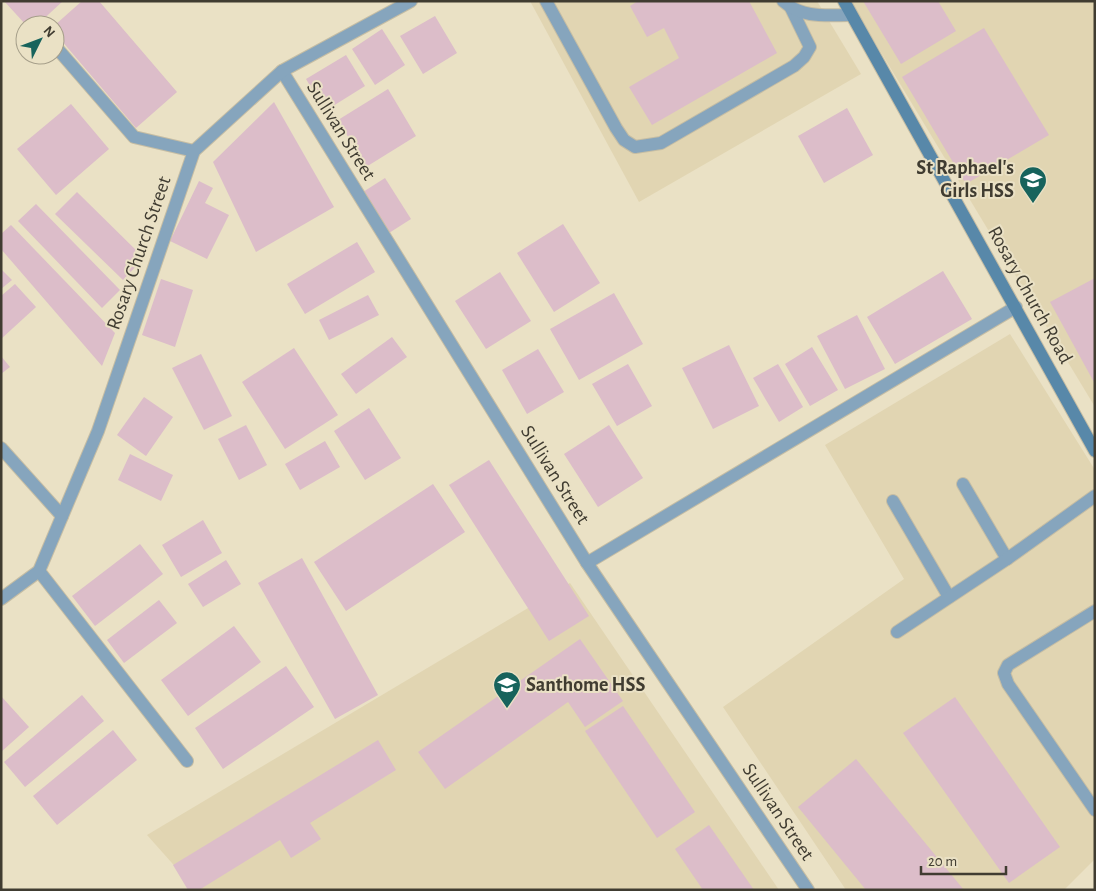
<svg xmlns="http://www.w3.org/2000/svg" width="1096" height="891" viewBox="0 0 1096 891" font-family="'Alegreya Sans',sans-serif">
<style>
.built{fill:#e1d5b2}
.building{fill:#dcbdc9}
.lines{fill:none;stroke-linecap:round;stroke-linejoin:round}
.service-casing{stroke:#c5bda4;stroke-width:14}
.minor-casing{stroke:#c5bda4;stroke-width:14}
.secondary-casing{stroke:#c5bda4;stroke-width:14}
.service{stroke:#86a5bd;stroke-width:12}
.minor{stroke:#86a5bd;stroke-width:12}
.secondary{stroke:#5888a9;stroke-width:12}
.labels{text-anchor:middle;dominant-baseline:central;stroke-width:4;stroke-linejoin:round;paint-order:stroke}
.street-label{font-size:20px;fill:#403c31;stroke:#eae1c5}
.poi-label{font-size:20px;font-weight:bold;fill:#403c31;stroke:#eae1c5;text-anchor:end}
</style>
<rect width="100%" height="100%" fill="#eae1c5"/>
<g class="built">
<path d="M 530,1 L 817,1 L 861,74 L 639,202 Z"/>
<path d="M 850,1 L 1095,1 L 1095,407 Z"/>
<path d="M 1010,334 L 1095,470 L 1095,859 L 1064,890 L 846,890 L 723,707 L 904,579 L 825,445 Z"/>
<path d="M 570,583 L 779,890 L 196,890 L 147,835 Z"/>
</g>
<g class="building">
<path d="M 4,1 L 63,1 L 37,25 L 26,25 Z"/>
<path d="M 82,1 L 99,1 L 177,92 L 136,128 L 55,33 L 55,25 Z"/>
<path d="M 638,1 L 749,1 L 777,53 L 652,125 L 629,87 L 679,58 L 664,28 L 647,37 L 630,6 Z"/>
<path d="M 863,1 L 938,1 L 956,31 L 901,64 Z"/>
<path d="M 435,16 L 457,53 L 423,74 L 400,36 Z"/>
<path d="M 984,28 L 1049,135 L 966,184 L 902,77 Z"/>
<path d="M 382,29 L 405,65 L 375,85 L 352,49 Z"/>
<path d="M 346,55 L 365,86 L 325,111 L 306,79 Z"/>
<path d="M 388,89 L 416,136 L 366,167 L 338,120 Z"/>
<path d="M 274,102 L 334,207 L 256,252 L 213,162 Z"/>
<path d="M 71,104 L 109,149 L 56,195 L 17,149 Z"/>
<path d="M 847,108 L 873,155 L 824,183 L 798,136 Z"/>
<path d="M 385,178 L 411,219 L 389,233 L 363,192 Z"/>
<path d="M 199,181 L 213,188 L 205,203 L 229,215 L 207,259 L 170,241 Z"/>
<path d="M 77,192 L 144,258 L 123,280 L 55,214 Z"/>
<path d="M 36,204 L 120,290 L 102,308 L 18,221 Z"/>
<path d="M 563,224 L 600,283 L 554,312 L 517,253 Z"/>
<path d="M 11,225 L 115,333 L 102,366 L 1,249 L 1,234 Z"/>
<path d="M 357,242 L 375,272 L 305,314 L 287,284 Z"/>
<path d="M 1,269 L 12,280 L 1,289 Z"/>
<path d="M 943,271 L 972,319 L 895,364 L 867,317 Z"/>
<path d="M 500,272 L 531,321 L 486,349 L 455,301 Z"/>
<path d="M 1095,278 L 1095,384 L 1050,302 Z"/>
<path d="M 161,279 L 193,290 L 175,347 L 142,335 Z"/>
<path d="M 15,284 L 36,307 L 1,339 L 1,296 Z"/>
<path d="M 614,293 L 643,344 L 579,380 L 550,329 Z"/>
<path d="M 368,295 L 379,315 L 329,340 L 319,320 Z"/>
<path d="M 857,315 L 885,369 L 845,389 L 817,336 Z"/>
<path d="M 392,337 L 407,357 L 356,394 L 341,374 Z"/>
<path d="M 729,345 L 759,406 L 713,429 L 682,368 Z"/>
<path d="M 812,347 L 838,390 L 810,406 L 785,364 Z"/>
<path d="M 294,348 L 338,415 L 285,449 L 242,382 Z"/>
<path d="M 538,349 L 564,392 L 527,414 L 502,370 Z"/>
<path d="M 201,354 L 232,416 L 204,430 L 172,368 Z"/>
<path d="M 1,356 L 10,367 L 1,374 Z"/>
<path d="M 628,364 L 652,406 L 617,426 L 592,384 Z"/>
<path d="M 778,364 L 803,407 L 779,422 L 753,378 Z"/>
<path d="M 144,397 L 173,417 L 146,456 L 117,435 Z"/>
<path d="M 369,408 L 401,458 L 365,480 L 334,431 Z"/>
<path d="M 246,425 L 267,465 L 239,480 L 218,439 Z"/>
<path d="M 609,425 L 643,478 L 598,507 L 564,454 Z"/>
<path d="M 325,441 L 340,467 L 300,490 L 285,464 Z"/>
<path d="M 130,454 L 173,475 L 161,501 L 118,480 Z"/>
<path d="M 489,460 L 589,616 L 549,641 L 449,485 Z"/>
<path d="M 433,484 L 465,532 L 346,611 L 314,562 Z"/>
<path d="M 203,520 L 222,553 L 181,577 L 162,545 Z"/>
<path d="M 140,544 L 163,574 L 95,626 L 72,596 Z"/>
<path d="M 302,558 L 378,695 L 335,719 L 258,583 Z"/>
<path d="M 226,560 L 241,584 L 203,607 L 188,584 Z"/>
<path d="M 159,600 L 177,623 L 124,663 L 107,640 Z"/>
<path d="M 234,626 L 261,662 L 188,716 L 161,680 Z"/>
<path d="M 580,639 L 623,701 L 585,727 L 568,702 L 445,789 L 418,752 Z"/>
<path d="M 286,666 L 314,707 L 223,769 L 195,728 Z"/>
<path d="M 82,695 L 104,721 L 25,787 L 4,762 Z"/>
<path d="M 1,696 L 29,727 L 1,752 Z"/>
<path d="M 955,697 L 1060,847 L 1009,883 L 903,733 Z"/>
<path d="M 623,706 L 695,812 L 657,838 L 585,731 Z"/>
<path d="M 113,730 L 137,760 L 57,825 L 33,796 Z"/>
<path d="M 378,740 L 396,770 L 310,823 L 321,839 L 291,858 L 280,840 L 199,890 L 188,890 L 173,865 Z"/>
<path d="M 856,759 L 964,890 L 866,890 L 798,807 Z"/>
<path d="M 709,825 L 754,890 L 703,890 L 675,849 Z"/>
</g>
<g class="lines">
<g class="service-casing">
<g id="service">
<path d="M 546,1 L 616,128 L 624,140 L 635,147 L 661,143 L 794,66 L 804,57 L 810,47 L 791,8"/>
<path d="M 783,1 C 803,19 827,15 851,15"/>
<path d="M 963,484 L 1007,559"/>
<path d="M 893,501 L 949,597"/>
<path d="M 1095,611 L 1008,665 L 1004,673 L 1008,684 L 1095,810"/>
<path d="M 897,632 L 1007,559 L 1095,496"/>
</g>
</g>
<g class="minor-casing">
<g id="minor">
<path d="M 55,46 L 134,137 L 194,151"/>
<path d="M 282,71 L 587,563 L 808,890"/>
<path d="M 1,448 L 62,516"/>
<path d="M 587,563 L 1016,307"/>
<path d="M 39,571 L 187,761"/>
<path d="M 1,599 L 39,571 L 98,431 L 194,151 L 282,71 L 411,1"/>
</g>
</g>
<g class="secondary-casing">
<path id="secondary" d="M 844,1 L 1095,451"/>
</g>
<use href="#service" class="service"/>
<use href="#minor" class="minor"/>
<use href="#secondary" class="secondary"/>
</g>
<defs>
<g id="school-pin" transform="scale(1.4375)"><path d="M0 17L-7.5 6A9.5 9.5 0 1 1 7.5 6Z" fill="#17635c" stroke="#eae1c5"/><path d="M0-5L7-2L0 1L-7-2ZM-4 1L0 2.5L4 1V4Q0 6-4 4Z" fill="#fff"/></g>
</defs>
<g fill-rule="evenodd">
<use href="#school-pin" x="1033" y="180"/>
<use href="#school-pin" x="507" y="685"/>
</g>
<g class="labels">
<g class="street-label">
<text transform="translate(341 131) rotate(58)">Sullivan Street</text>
<text transform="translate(139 253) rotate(-71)">Rosary Church Street</text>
<text transform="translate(1030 295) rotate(61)">Rosary Church Road</text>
<text transform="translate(555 475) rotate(58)">Sullivan Street</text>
<text transform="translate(778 812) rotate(56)">Sullivan Street</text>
</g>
<g class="poi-label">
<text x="1014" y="168">St Raphael's<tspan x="1014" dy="23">Girls HSS</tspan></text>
<text x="526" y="685" text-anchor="start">Santhome HSS</text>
</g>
</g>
<rect width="1096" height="891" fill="none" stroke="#403c31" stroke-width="5"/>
<g transform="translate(40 40) rotate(48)"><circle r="24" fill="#eae1c5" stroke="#a69f8a"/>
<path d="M0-4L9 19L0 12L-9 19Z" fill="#17635c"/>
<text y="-8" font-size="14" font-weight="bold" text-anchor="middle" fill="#403c31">N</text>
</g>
<path d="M921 866v8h85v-8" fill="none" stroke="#403c31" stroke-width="2.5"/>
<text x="928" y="866" font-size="15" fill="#403c31" stroke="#eae1c5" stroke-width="4" paint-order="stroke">20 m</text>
</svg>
